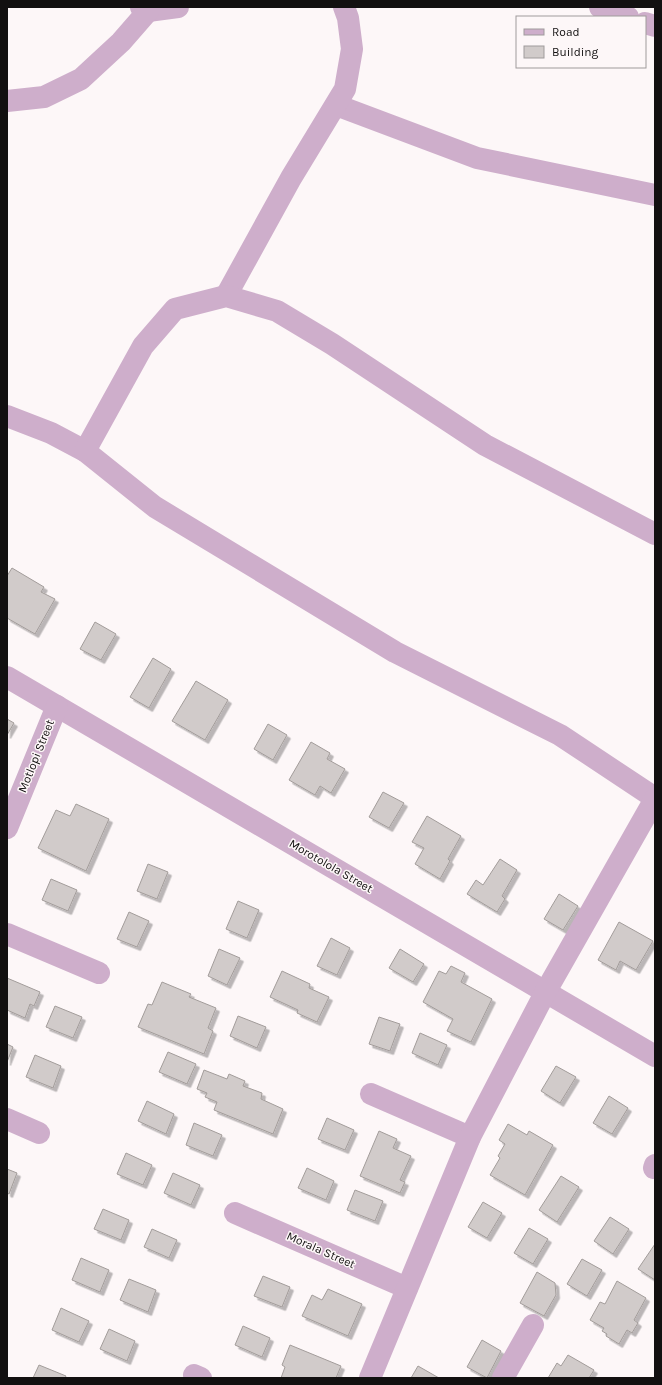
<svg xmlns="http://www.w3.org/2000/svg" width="662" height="1385" viewBox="0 0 662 1385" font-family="Karla,sans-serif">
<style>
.building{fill:#d1cbca;stroke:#a29c9a;filter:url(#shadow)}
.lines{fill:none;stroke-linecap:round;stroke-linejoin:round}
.street{stroke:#ceaecb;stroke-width:22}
.labels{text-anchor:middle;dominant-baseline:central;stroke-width:3;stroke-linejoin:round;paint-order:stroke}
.street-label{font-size:12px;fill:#121010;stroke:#fdf7f8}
</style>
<defs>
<filter id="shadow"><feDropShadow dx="3.5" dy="3.5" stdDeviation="0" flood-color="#0004"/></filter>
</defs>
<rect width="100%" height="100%" fill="#fdf7f8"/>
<g class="building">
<path d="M 12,568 L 44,587 L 41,592 L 55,599 L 35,634 L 7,618 L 7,576 Z"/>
<path d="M 95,622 L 116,634 L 101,660 L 80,649 Z"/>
<path d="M 153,658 L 171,669 L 149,708 L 130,697 Z"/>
<path d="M 196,681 L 228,700 L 205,740 L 172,721 Z"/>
<path d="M 7,719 L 14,723 L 7,735 Z"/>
<path d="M 268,724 L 287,735 L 273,760 L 254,749 Z"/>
<path d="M 311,742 L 330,753 L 327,759 L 345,769 L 331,793 L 320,786 L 315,795 L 289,780 Z"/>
<path d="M 383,792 L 404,803 L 389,828 L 369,817 Z"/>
<path d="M 76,804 L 109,819 L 86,871 L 38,848 L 56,810 L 70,816 Z"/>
<path d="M 427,816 L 461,836 L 448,859 L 450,861 L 440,879 L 415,864 L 424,848 L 412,842 Z"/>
<path d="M 500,859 L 517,870 L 502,896 L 505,899 L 497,912 L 467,894 L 476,880 L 483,885 Z"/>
<path d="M 148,864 L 168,872 L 157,899 L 137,891 Z"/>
<path d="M 51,879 L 77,890 L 68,911 L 42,900 Z"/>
<path d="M 559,894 L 578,906 L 563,930 L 544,919 Z"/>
<path d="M 238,901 L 259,910 L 247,938 L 226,929 Z"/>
<path d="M 129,912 L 149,921 L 137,947 L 117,939 Z"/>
<path d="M 619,922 L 653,941 L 636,970 L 620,961 L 616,970 L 598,960 Z"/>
<path d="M 331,938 L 350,948 L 337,975 L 317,966 Z"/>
<path d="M 219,949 L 240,958 L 227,985 L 208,976 Z"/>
<path d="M 400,949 L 424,964 L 413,982 L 389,968 Z"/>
<path d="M 451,966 L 465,973 L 461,982 L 492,999 L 471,1042 L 447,1031 L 453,1019 L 423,1002 L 439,971 L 446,974 Z"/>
<path d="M 282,971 L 310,984 L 309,988 L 329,997 L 317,1022 L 297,1013 L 298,1010 L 270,997 Z"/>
<path d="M 7,978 L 40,992 L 34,1006 L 30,1004 L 25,1018 L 7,1010 Z"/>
<path d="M 162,982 L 191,994 L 189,997 L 216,1008 L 208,1028 L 213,1031 L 204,1054 L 138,1027 L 148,1004 L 152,1005 Z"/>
<path d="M 55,1006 L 82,1017 L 73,1038 L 46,1027 Z"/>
<path d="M 238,1016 L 266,1027 L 257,1048 L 230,1036 Z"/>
<path d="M 379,1017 L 400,1024 L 390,1051 L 369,1044 Z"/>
<path d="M 420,1033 L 447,1045 L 438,1065 L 412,1053 Z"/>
<path d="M 7,1044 L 13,1047 L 7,1062 Z"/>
<path d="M 168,1052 L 196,1064 L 187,1084 L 159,1072 Z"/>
<path d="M 35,1055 L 61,1066 L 53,1088 L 26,1077 Z"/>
<path d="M 556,1066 L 576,1077 L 560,1103 L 541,1091 Z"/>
<path d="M 204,1070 L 227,1079 L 229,1074 L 245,1081 L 243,1086 L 262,1093 L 261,1099 L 283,1109 L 273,1134 L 214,1110 L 217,1102 L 205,1097 L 207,1093 L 197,1089 Z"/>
<path d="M 609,1096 L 628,1108 L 612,1134 L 593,1123 Z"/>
<path d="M 147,1101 L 174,1114 L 166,1134 L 138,1121 Z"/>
<path d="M 327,1118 L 354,1130 L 345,1150 L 318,1139 Z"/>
<path d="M 194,1123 L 222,1135 L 213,1156 L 186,1145 Z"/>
<path d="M 508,1124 L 527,1135 L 529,1131 L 553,1145 L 525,1195 L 490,1175 L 500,1158 L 498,1156 L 505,1144 L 499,1140 Z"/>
<path d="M 379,1131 L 397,1139 L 393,1148 L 411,1156 L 400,1180 L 405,1182 L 400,1193 L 360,1176 Z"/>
<path d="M 126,1153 L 152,1165 L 143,1185 L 117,1174 Z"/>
<path d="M 307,1168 L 334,1181 L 326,1200 L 298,1188 Z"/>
<path d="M 7,1169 L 17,1173 L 9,1194 L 7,1193 Z"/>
<path d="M 173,1173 L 200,1185 L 191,1205 L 164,1193 Z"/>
<path d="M 561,1176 L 579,1187 L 557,1222 L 539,1210 Z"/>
<path d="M 355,1190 L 383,1201 L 375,1221 L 347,1210 Z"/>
<path d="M 483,1202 L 502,1213 L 487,1238 L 468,1227 Z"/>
<path d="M 103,1209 L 129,1220 L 121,1240 L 94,1229 Z"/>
<path d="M 610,1217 L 629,1229 L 613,1254 L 594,1241 Z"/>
<path d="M 529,1228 L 548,1239 L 533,1264 L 514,1253 Z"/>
<path d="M 152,1229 L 177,1240 L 169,1258 L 144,1247 Z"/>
<path d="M 655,1244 L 655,1280 L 638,1269 Z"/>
<path d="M 81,1258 L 109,1270 L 100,1292 L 72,1280 Z"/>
<path d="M 582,1259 L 602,1270 L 587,1296 L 567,1284 Z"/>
<path d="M 537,1272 L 555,1283 L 556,1295 L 544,1316 L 520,1303 Z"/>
<path d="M 263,1276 L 290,1287 L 282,1307 L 254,1296 Z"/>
<path d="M 129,1279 L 156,1290 L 148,1312 L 120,1300 Z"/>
<path d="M 617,1281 L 646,1298 L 634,1320 L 638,1323 L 632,1333 L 627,1330 L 619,1344 L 606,1336 L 607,1334 L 602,1331 L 604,1328 L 590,1320 L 600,1302 L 605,1304 Z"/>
<path d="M 328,1289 L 362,1304 L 348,1336 L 302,1316 L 312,1295 L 322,1300 Z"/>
<path d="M 61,1308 L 89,1321 L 79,1342 L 52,1330 Z"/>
<path d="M 243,1326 L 270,1338 L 262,1357 L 235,1345 Z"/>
<path d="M 109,1329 L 135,1341 L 127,1361 L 100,1349 Z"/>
<path d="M 482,1340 L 501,1351 L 487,1378 L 467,1367 Z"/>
<path d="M 290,1345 L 341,1366 L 336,1378 L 281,1378 L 285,1367 L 282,1365 Z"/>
<path d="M 568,1355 L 594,1370 L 589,1378 L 548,1378 L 557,1363 L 561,1366 Z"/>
<path d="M 39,1365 L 66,1376 L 65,1378 L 33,1378 Z"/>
<path d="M 418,1366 L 439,1378 L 411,1378 Z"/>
</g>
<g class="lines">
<g class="street">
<path d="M 141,7 L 148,11 L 178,7"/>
<path d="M 600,7 L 628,17"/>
<path d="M 645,23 L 655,26"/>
<path d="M 7,101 L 44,97 L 81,79 L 121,42 L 148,11"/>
<path d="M 336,105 L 477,158 L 655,195"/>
<path d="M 226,296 L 291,178 L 345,89 L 352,49 L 348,18 L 344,7"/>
<path d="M 7,416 L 51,433 L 85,451"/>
<path d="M 655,534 L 485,445 L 332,344 L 277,311 L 226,296 L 175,309 L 143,346 L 85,451 L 155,507 L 395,652 L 560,735 L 655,798"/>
<path d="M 7,677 L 655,1056"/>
<path d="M 7,828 L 57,706"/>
<path d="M 7,934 L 99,973"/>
<path d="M 371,1094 L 470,1137"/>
<path d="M 7,1119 L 39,1133"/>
<path d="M 654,1168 L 655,1165"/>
<path d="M 235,1213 L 407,1288"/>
<path d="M 194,1375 L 201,1378"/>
<path d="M 370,1378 L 470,1137 L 546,991 L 655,799"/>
<path d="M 503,1378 L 533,1325"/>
</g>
</g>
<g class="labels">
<g class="street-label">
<text transform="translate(36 756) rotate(-68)">Motlopi Street</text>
<text transform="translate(331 866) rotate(30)">Morotolola Street</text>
<text transform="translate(321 1250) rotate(24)">Morala Street</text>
</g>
</g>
<rect width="662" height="1385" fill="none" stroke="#121010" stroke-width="16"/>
<rect x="516" y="16" width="130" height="52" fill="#fdf7f8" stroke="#9f9b9b"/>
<rect x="524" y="29" width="20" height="6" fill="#ceaecb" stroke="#9f9b9b"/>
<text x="552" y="36" font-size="12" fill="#121010">Road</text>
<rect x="524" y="46" width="20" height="12" fill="#d1cbca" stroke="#9f9b9b"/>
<text x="552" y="56" font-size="12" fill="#121010">Building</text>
</svg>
